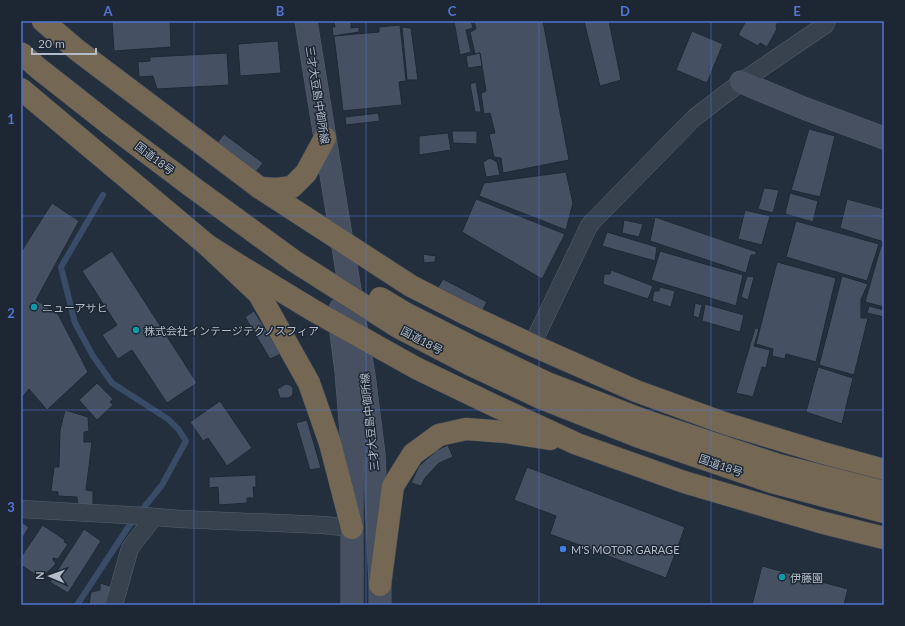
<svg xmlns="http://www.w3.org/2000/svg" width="905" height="626" viewBox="0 0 905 626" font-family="Lato,'Noto Sans JP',sans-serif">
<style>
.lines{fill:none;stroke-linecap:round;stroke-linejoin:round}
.stream{stroke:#394c67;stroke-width:6}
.building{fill:#455162;stroke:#1f2835}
.street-casing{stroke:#565f6c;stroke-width:18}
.secondary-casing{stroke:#565f6c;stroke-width:23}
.highway-casing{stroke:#434c59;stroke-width:23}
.street{stroke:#38414e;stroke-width:17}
.secondary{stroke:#465061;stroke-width:22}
.highway{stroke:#746855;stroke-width:22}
.highway-bridge-casing{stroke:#434c59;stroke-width:23;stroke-linecap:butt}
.highway-bridge{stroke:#746855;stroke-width:22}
.grid{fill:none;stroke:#5274d3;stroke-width:1;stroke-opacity:0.55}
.culture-dot{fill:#0f9aa8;stroke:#1d2633;stroke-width:1.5}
.shop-dot{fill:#3f7fe0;stroke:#1d2633;stroke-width:1.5}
.labels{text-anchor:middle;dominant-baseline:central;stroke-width:3;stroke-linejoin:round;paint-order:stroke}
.street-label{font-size:11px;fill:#b4bcc9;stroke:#1d2633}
.poi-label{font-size:11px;fill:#b4bcc9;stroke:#1d2633;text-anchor:start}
.neatline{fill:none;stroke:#5274d3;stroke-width:1.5}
.grid-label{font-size:13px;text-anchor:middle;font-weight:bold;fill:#5274d3}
</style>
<rect width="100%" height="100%" fill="#242f3e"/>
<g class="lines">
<path class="stream" d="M 77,605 L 129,526 L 162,485 L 186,441 L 179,430 L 168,419 L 112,383 L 93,356 L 75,323 L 61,267 L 103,195"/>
</g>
<g class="building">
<path d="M 112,21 L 170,21 L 171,47 L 114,51 Z"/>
<path d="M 334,21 L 351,21 L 351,28 L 359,27 L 359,32 L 333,36 L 332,27 L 335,27 Z"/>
<path d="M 454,21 L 471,21 L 473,28 L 466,30 L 471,52 L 460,55 Z"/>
<path d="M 474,21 L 543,21 L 569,160 L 503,173 L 501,158 L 494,157 L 489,134 L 495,133 L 490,113 L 484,114 L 481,93 L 486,91 L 480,53 L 475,54 L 470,32 L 476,29 Z"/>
<path d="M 584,21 L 609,21 L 621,80 L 600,86 Z"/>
<path d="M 746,21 L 778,21 L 776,26 L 777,29 L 767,47 L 760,43 L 758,46 L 738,35 Z"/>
<path d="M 400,25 L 406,81 L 399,82 L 402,105 L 343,111 L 334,36 L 379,32 L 379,27 Z"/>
<path d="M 402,27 L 411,28 L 418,80 L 407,80 Z"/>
<path d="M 692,31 L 723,44 L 707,83 L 676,70 Z"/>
<path d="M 278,41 L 281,73 L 240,76 L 238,44 Z"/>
<path d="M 227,53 L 229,85 L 157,89 L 153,76 L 139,77 L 138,62 L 150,61 L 150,57 Z"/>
<path d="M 480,53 L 482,66 L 468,68 L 466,56 Z"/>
<path d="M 476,82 L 481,112 L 475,112 L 470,84 Z"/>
<path d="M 378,113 L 380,121 L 346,125 L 345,117 Z"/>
<path d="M 809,129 L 835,136 L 820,197 L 791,190 Z"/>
<path d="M 452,131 L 477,131 L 477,144 L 453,143 Z"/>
<path d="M 448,133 L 451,150 L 419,155 L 419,136 Z"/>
<path d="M 224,134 L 263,163 L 256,172 L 217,143 Z"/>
<path d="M 490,158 L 497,162 L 500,175 L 486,177 L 483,162 Z"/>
<path d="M 566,172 L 573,203 L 566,230 L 479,196 L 484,183 Z"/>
<path d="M 764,188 L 779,190 L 773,213 L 758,209 Z"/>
<path d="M 790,193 L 818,201 L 813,222 L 785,214 Z"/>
<path d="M 476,199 L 565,234 L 542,279 L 462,232 Z"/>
<path d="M 847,199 L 884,209 L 884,242 L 840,228 Z"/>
<path d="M 52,203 L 79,221 L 36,300 L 58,314 L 88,372 L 47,410 L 29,389 L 21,399 L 21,252 Z"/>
<path d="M 745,210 L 770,216 L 762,245 L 738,239 Z"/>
<path d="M 655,217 L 757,252 L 755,255 L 751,255 L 746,273 L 650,241 Z"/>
<path d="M 624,220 L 643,224 L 639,237 L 622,233 Z"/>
<path d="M 796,221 L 879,244 L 867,281 L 786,257 Z"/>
<path d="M 607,232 L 657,247 L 655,261 L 602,246 Z"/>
<path d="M 881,246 L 884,247 L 884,307 L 865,302 Z"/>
<path d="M 112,251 L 197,383 L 167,403 L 132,350 L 118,359 L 102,335 L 117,325 L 82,271 Z"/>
<path d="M 660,251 L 743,275 L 736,306 L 651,280 Z"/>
<path d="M 423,254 L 436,256 L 435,262 L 424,263 Z"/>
<path d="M 777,262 L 836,278 L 816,362 L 786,354 L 785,359 L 772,356 L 773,349 L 756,344 Z"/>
<path d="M 611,270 L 653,286 L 648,299 L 603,284 L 604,274 L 610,274 Z"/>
<path d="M 747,276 L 754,277 L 748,300 L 741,297 Z"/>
<path d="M 842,276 L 868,284 L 861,299 L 861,318 L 868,318 L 854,375 L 819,365 Z"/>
<path d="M 443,279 L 487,302 L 481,313 L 437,289 Z"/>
<path d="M 660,287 L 675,291 L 671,307 L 652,301 L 654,291 L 659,291 Z"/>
<path d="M 695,303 L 702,305 L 699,318 L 693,316 Z"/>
<path d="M 705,304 L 744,315 L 740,332 L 702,321 Z"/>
<path d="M 869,306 L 884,310 L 884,317 L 867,313 Z"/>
<path d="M 254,311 L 281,354 L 270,359 L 245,317 Z"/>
<path d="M 755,328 L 759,329 L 754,346 L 770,350 L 766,368 L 762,367 L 753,397 L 736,393 Z"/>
<path d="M 818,367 L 853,378 L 842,424 L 806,412 Z"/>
<path d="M 97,383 L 113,399 L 110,402 L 113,405 L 97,420 L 79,400 Z"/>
<path d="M 286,384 L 290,385 L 293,388 L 293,393 L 292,396 L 288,398 L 280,398 L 277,389 Z"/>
<path d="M 220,401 L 252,448 L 227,466 L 208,438 L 203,441 L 190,422 Z"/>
<path d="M 65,410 L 88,417 L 89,431 L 84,432 L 84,442 L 92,442 L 86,490 L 93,491 L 93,506 L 78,505 L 77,497 L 58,496 L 58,492 L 51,491 L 54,467 L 59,467 L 60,430 Z"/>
<path d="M 307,420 L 321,468 L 310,470 L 296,423 Z"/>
<path d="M 448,445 L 453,457 L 439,463 L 425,478 L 421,486 L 411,483 L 419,466 L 437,450 Z"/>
<path d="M 527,467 L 685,527 L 666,578 L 550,534 L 556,516 L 514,500 Z"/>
<path d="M 256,475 L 256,487 L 253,487 L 254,498 L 247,498 L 247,503 L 219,505 L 218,487 L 209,488 L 209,477 Z"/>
<path d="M 21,522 L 29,527 L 22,539 L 22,544 L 21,547 Z"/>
<path d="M 41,524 L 65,540 L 64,542 L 68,544 L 58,559 L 53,558 L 53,560 L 56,564 L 41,578 L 21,565 L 21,557 L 42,526 Z"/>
<path d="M 84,529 L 101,541 L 68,593 L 50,582 Z"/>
<path d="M 762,566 L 848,589 L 844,604 L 847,605 L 752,605 Z"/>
<path d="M 100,583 L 113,587 L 107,605 L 89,605 L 91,592 L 100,590 Z"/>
</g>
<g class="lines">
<g class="street-casing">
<g id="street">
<path d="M 532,345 L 589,226 L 592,222 L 694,118 L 741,82 L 825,25 L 827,21"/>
<path d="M 21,509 L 144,516 L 180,519 L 324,525 L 352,528"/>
<path d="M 114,605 L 130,548 L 154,517"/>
</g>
</g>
<g class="secondary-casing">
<g id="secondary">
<path d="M 306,21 L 325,138 L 364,375 L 374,454 L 380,585 L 380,605"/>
<path d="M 741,82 L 806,109 L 884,138"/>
<path d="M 340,309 L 340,325 L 346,372 L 352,446 L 352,605"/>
</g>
</g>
<g class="highway-casing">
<g id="highway">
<path d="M 43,21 L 77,50 L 260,188 L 411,286 L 466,314 L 532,345 L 636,391 L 724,423 L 823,453 L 884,470"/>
<path d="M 21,89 L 207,245 L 259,294 L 309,383 L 330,443 L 352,528"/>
<path d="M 260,188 L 277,189 L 292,187 L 306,173 L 325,138"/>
<path d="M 207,245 L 240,266 L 316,312 L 416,368 L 495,406 L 577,444 L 684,482 L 820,522 L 884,538"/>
<path d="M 380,585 L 393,486 L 413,454 L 439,435 L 466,429 L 506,432 L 550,439"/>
</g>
</g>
<use href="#street" class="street"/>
<use href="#secondary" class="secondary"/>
<use href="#highway" class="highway"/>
<g class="highway-bridge-casing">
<g id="highway-bridge">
<path d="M 21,53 L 38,68 L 113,127 L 191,186 L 294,261 L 398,327 L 469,364 L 541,398 L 637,436 L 772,482 L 884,512"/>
<path d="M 380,298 L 405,313 L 476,349 L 547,383 L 643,420 L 778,465 L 884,492"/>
</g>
</g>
<use href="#highway-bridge" class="highway-bridge"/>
</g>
<path class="grid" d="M 194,21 L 194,605M 366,21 L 366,605M 539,21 L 539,605M 711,21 L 711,605M 21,216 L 884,216M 21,410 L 884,410"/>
<g class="culture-dot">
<circle cx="34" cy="307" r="4"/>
<circle cx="136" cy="330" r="4"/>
<circle cx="782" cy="577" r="4"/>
</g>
<circle class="shop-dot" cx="563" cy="549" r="4"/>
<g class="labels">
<g class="street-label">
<text transform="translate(318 95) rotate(81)">三才大豆島中御所線</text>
<text transform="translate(155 158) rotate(37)">国道18号</text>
<text transform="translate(422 340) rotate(28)">国道18号</text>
<text transform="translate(369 422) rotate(-96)">三才大豆島中御所線</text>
<text transform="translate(721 465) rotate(19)">国道18号</text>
</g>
<g class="poi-label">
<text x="42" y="307">ニューアサヒ</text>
<text x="144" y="330">株式会社インテージテクノスフィア</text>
<text x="571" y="549">M'S MOTOR GARAGE</text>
<text x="790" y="577">伊藤園</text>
</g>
</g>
<rect width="905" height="626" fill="none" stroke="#1d2633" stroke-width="44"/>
<g transform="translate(50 576) rotate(272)" stroke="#1d2633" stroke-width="3" paint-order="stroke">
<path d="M0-3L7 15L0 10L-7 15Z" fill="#b4bcc9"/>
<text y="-6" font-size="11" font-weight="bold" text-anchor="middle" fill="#b4bcc9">N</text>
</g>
<path d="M32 48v6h64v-6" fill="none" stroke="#b4bcc9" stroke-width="2"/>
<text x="38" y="48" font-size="12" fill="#b4bcc9" stroke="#1d2633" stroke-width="3" paint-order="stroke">20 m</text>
<rect x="22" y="22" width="861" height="582" class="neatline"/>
<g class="grid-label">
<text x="108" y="16">A</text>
<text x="280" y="16">B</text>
<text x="452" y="16">C</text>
<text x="625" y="16">D</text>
<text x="797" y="16">E</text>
<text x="11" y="124">1</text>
<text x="11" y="318">2</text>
<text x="11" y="512">3</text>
</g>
</svg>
